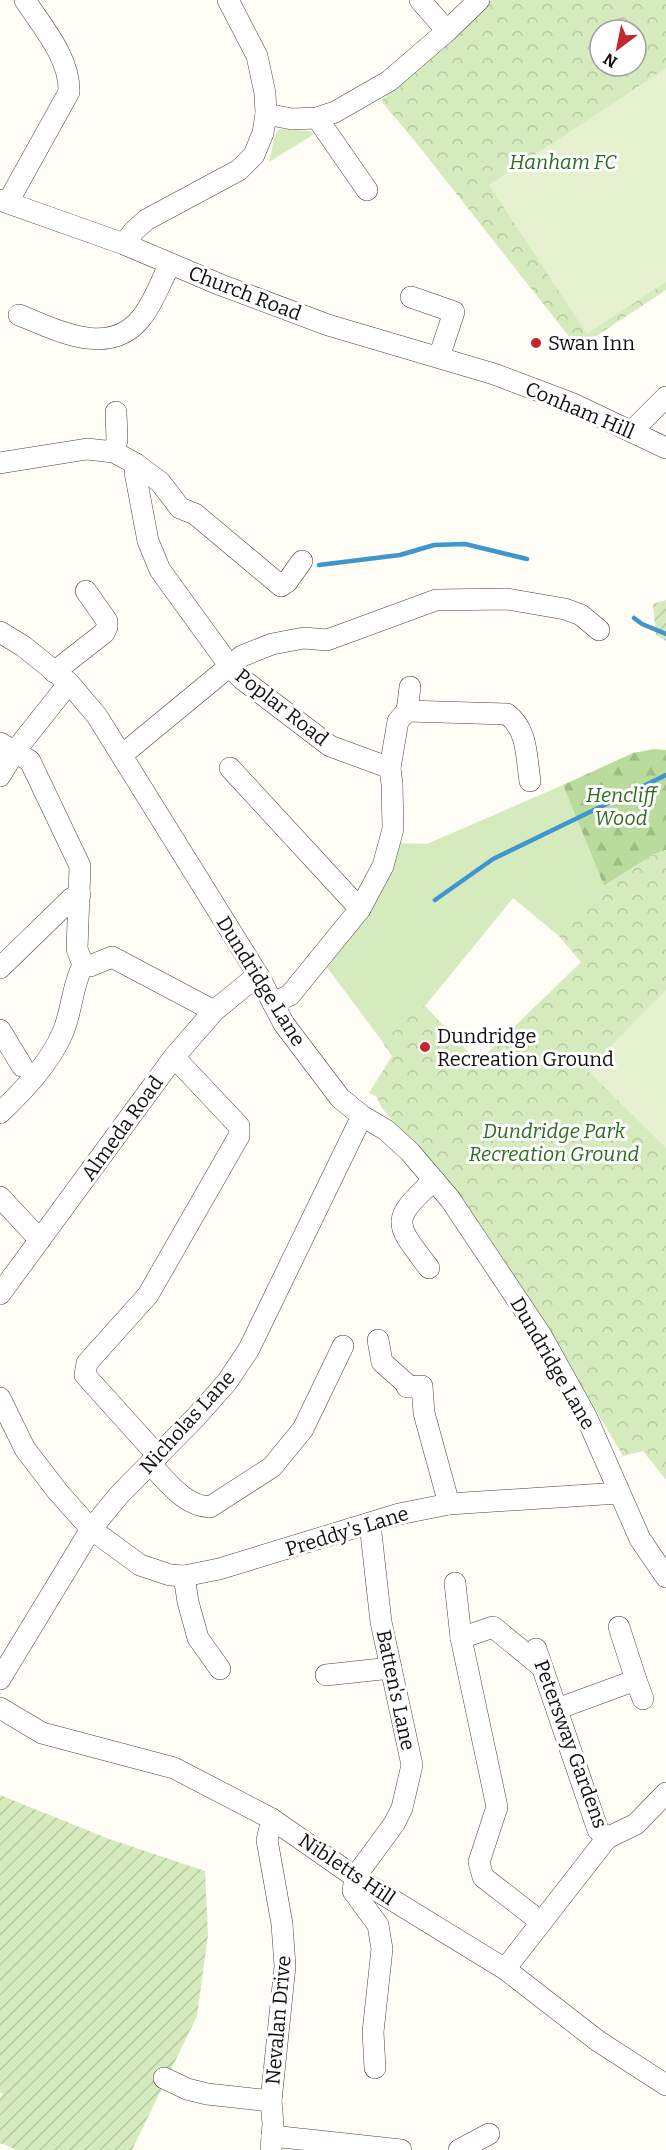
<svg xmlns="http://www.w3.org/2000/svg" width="666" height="2150" viewBox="0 0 666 2150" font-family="Bitter,serif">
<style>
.grass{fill:#d5ebbd}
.forest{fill:url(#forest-firs)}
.park{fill:url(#park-crowns);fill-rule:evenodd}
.garden{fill:url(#garden-furrows)}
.pitch{fill:#e6f2cf}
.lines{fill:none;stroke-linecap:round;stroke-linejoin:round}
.stream{stroke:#3f96cf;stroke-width:4.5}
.minor-casing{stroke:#444;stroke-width:22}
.minor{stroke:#fff;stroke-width:21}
.poi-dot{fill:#c4262e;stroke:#fff;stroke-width:2}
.labels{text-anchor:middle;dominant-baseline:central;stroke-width:6;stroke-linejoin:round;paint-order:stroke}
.park-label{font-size:20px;font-style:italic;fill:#2f6b1f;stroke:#fff}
.street-label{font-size:20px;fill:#111;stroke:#fff}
.poi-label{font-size:20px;fill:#111;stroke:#fff;text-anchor:start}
</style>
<defs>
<pattern id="forest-firs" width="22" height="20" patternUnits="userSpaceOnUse" patternTransform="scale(1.5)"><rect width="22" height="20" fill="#b9dc9c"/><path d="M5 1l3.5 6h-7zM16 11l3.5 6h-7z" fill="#9ebc85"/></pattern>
<pattern id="park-crowns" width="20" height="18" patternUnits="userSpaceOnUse" patternTransform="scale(1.5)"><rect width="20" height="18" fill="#d5ebbd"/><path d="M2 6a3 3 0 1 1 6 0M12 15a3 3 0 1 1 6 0" fill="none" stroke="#b6c8a1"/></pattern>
<pattern id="garden-furrows" width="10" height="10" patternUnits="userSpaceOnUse" patternTransform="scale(1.5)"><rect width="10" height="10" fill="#d5ebbd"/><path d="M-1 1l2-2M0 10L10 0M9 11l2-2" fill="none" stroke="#b6c8a1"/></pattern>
</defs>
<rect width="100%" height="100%" fill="#fffdf5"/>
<g class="grass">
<path d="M 279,129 L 311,131 L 313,135 L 269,162 L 275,134 Z"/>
<path d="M 563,785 L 604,886 L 559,936 L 513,898 L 425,1006 L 379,1037 L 323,962 L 398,843 L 427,844 Z"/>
</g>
<path class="forest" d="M 654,749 L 666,750 L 666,850 L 653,855 L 604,886 L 563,785 L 633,753 Z"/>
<g class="park">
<path d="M 492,0 L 666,0 L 666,290 L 578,348 L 414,140 L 381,101 ZM 600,30 L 636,30 L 636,66 L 600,66 Z"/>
<path d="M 666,850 L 666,1480 L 643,1451 L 623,1456 L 548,1329 L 447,1186 L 382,1108 L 376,1096 L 369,1093 L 392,1056 L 379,1037 L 425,1006 L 478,1062 L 581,962 L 559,936 L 604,886 L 653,855 Z"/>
</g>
<g class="garden">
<path d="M 666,600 L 666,641 L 656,635 L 653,604 Z"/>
<path d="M 0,1795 L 109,1839 L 205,1871 L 208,1935 L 197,2016 L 132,2150 L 17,2150 L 0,2143 L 0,2099 L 3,2094 L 0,2092 Z"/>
</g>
<g class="pitch">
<path d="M 666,68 L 666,282 L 587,334 L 489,185 Z"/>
<path d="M 666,990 L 666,1148 L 587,1070 Z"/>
</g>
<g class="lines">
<g class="stream">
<path d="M 319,565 L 400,555 L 434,545 L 465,544 L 527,559"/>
<path d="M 634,618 L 642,624 L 666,634"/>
<path d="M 435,900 L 493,859 L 666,775"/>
</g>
<g class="minor-casing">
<g id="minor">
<path d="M 420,0 L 447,31"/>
<path d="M 266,114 L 292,119 L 317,118 L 335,112 L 389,81 L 447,31 L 479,0"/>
<path d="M 317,118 L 367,190"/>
<path d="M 0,200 L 124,244 L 221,285 L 328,325 L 494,374 L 571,403 L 666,448"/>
<path d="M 8,202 L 69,92 C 70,58 43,28 25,0"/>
<path d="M 124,244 L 134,231 L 146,220 L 239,170 L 254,155 L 263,133 L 266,114 L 265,93 L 257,56 L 228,0"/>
<path d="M 411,297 L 454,312 L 439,357"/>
<path d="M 19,315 C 57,330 110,359 142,317 C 154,302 161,281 170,264"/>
<path d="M 632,431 L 666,397"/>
<path d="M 114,452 L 117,440 L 116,412"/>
<path d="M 0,463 L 87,449 L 114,452 L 136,464 L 160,482 L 180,508 L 195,514 L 281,586 L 287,582 L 302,561"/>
<path d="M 136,464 L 135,472 L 148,541 L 160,570 L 229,665 L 242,679 L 330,746 L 390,768"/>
<path d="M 0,632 L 23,646 L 69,683 L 97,716 L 258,975 L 284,1024 L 340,1098 L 362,1116 L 386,1130 L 410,1152 L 450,1199 L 541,1335 L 586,1416 L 640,1539 L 666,1577"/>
<path d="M 54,672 L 104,633 L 107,627 L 107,621 L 86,591"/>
<path d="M 407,711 L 410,687"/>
<path d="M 0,743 L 30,761 L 80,866 L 77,949 L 83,965 C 72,986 72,1011 63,1032 C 50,1063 24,1090 0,1113"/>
<path d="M 122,755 L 242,656 L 272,644 L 304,638 L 327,640 L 436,600 L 507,599 L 565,609 L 581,615 L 599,630"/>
<path d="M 230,768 L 360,909"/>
<path d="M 0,776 L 15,751 L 69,683"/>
<path d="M 83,965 L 90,966 L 112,957 L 214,1011"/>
<path d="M 0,968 L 72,898 L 80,895"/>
<path d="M 273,1003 L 290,995 L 360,909 L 383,866 L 393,829 L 392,784 L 390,768 L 398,721 L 407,711 L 507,714 C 528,730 526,756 530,781"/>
<path d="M 0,1030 L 22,1066"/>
<path d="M 0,1197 L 40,1240"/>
<path d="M 429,1268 C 394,1222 390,1221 434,1180"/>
<path d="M 0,1294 L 174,1057 L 214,1011 L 258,975"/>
<path d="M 378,1340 L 382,1362 L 410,1387"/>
<path d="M 407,1387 L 422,1386 L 424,1413 L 449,1504"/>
<path d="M 0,1398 L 25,1449 L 58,1492 L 91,1529 L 140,1565 L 170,1575 L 184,1576 L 219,1569 L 399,1514 L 449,1504 L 619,1493"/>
<path d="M 158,1456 L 85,1375 L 87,1363 L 148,1295 L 239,1136 L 239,1126 L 174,1057"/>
<path d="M 150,1464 C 167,1481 184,1506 210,1507 L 272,1467 L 303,1429 L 343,1346"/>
<path d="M 370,1524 L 381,1622 L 412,1765 L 402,1808 L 394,1824 L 355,1877 L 353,1891 L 378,1925 L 382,1949 L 373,2032 L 375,2068"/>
<path d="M 184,1576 L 188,1602 L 198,1638 L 220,1669"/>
<path d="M 455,1583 L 461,1638 L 497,1807 L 479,1862 L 483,1877 L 541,1922"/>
<path d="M 461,1638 L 493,1627 L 542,1667"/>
<path d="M 536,1649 L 598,1830 L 607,1838"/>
<path d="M 326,1675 L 391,1668"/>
<path d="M 0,1679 L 91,1529 L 120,1494 L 196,1417 L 227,1382 L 249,1349 L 362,1116"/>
<path d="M 636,1680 L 643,1699"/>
<path d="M 0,1708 L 42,1733 L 174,1768 L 272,1819 L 355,1877 L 505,1969 L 598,2041 L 666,2085"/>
<path d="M 557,1709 L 636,1680 L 619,1627"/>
<path d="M 505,1969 L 607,1838 L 636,1824 L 666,1793"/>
<path d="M 164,2078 L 187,2089 L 207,2094 L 271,2101"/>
<path d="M 272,2136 L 401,2150"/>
<path d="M 271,2150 L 273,2124 L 271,2101 L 285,1966 L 282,1924 L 267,1840 L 272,1819"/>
<path d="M 459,2150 L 489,2134"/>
</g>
</g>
<use href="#minor" class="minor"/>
</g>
<g class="poi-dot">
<circle cx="536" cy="343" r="6"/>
<circle cx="425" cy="1047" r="6"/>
</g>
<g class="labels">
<g class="park-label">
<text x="563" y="162">Hanham FC</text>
<text x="621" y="795">Hencliff<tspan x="621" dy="23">Wood</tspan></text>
<text x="554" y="1131">Dundridge Park<tspan x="554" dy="23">Recreation Ground</tspan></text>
</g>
<g class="street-label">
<text transform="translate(245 293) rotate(21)">Church Road</text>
<text transform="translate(580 410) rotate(23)">Conham Hill</text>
<text transform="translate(282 707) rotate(38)">Poplar Road</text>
<text transform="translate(261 981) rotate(58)">Dundridge Lane</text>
<text transform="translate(122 1128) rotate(-54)">Almeda Road</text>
<text transform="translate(553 1363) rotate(60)">Dundridge Lane</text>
<text transform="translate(187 1422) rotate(-48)">Nicholas Lane</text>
<text transform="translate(347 1531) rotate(-17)">Preddy's Lane</text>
<text transform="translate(396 1690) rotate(78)">Batten's Lane</text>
<text transform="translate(571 1744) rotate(70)">Petersway Gardens</text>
<text transform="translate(347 1869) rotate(34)">Nibletts Hill</text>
<text transform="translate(278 2020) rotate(-85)">Nevalan Drive</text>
</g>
<g class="poi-label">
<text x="548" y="343">Swan Inn</text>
<text x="437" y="1036">Dundridge<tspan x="437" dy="23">Recreation Ground</tspan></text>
</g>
</g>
<g transform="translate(618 48) rotate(212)"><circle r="28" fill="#ffffff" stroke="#a0a0a0" stroke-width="1.5"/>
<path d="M0-4.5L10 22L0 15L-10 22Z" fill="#c4262e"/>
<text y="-9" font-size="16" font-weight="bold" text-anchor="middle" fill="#111111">N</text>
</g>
</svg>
